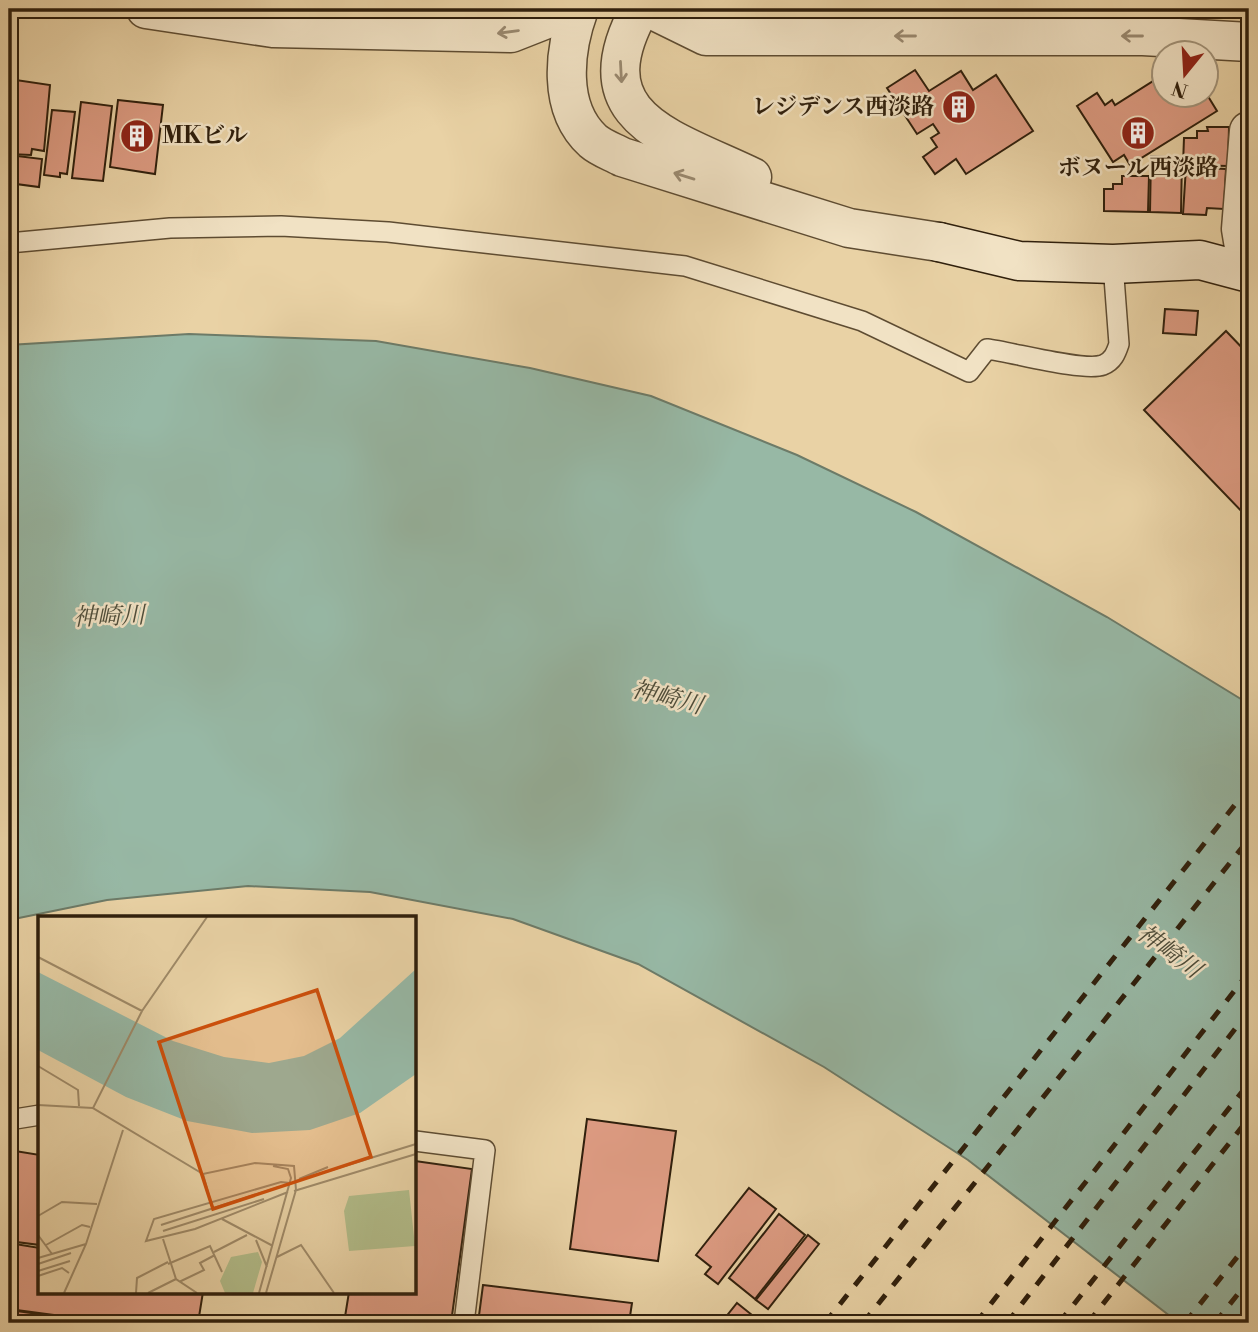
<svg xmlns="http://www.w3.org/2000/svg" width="1258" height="1332" viewBox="0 0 1258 1332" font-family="'Libre Bodoni','Noto Serif JP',serif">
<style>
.water{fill:#97b8a5;stroke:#6d7b68;stroke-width:2}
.building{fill:#dd9b82;stroke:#2f1f0c;stroke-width:2}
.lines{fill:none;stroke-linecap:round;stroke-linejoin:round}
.lane-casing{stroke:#5e4c32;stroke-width:22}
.street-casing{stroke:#5e4c32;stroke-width:41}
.secondary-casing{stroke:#2f1f0c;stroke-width:41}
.lane{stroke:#f1e2c4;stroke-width:19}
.street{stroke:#f1e2c4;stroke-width:38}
.secondary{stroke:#f1e2c4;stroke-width:38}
.rail{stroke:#2f1f0c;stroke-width:5;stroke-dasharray:12 12;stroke-linecap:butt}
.oneway{stroke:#9a8a71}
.labels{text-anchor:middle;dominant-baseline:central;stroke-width:5;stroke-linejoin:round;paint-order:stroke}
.poi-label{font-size:23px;font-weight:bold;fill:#2f1f0c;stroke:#f1e2c4;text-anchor:end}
.water-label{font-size:24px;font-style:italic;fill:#4e4d3a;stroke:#f1e2c4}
.inset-road{fill:none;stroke:#9f8a68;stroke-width:2}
.view{fill:#cc500c;fill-opacity:0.15;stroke:#cc500c;stroke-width:3.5}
.inset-edge{fill:none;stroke:#2f1f0c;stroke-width:3.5}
</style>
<rect width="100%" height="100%" fill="#e9d2a5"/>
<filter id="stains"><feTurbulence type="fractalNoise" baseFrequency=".00286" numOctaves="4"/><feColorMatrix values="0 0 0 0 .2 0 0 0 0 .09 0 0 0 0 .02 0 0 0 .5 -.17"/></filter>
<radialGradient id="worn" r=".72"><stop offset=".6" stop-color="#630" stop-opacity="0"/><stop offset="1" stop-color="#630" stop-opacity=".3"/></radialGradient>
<path class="water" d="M 189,334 L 376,341 L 530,368 L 651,396 L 797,455 L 916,512 L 1107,617 L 1249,704 L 1249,1323 L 1179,1323 L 968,1160 L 824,1067 L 638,964 L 513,919 L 370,892 L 248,886 L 107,900 L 9,920 L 9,345 Z"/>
<g class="building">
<path d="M 915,70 L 929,91 L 961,71 L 973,90 L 996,75 L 1033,131 L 966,174 L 956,159 L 935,174 L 923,157 L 937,147 L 931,138 L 939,133 L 933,124 L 917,134 L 887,88 Z"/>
<path d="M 1158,78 L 1161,83 L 1164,82 L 1164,94 L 1206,93 L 1217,111 L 1130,165 L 1124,155 L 1113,162 L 1077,106 L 1097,93 L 1105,105 L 1112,100 L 1115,105 Z"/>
<path d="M 9,79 L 50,85 L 44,151 L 32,149 L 31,155 L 9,154 Z"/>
<path d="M 118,100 L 163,105 L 155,174 L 110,167 Z"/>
<path d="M 81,102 L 112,106 L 103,181 L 72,178 Z"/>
<path d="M 52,110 L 75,112 L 67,174 L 60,173 L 60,177 L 44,175 Z"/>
<path d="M 1207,127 L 1229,127 L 1228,166 L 1183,165 L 1184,138 L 1197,138 L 1197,131 L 1208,131 Z"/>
<path d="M 9,155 L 42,159 L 39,187 L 9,183 Z"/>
<path d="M 1151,156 L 1182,158 L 1181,213 L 1150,212 Z"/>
<path d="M 1186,167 L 1226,169 L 1224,209 L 1207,208 L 1206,215 L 1183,214 Z"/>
<path d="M 1122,176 L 1149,176 L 1148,212 L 1104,211 L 1104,189 L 1113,189 L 1113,184 L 1122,184 Z"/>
<path d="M 1165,309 L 1198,311 L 1196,335 L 1163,333 Z"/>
<path d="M 1226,331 L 1249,355 L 1249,519 L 1144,410 Z"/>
<path d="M 587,1119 L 676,1131 L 658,1261 L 570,1249 Z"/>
<path d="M 9,1150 L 40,1155 L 40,1245 L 9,1241 Z"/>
<path d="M 415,1161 L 472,1169 L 451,1323 L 344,1323 L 349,1292 L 415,1292 Z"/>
<path d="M 749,1188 L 776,1209 L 718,1284 L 705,1274 L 711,1267 L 696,1255 Z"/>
<path d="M 779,1214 L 805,1235 L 755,1299 L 729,1278 Z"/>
<path d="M 808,1235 L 819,1244 L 768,1309 L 756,1300 Z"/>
<path d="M 9,1243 L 40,1248 L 40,1292 L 203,1292 L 198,1323 L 114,1323 L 9,1309 Z"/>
<path d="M 483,1285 L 632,1303 L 629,1323 L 478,1323 Z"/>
<path d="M 737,1303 L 757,1319 L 753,1323 L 721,1323 Z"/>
<path d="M 9,1310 L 105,1323 L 9,1323 Z"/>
</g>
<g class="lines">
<g class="lane-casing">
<g id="lane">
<path d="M 9,243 L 170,228 L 281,226 L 388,232 L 685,266 L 862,321 L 969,372 L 987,349 C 1012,352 1083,372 1103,365 C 1113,361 1116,353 1119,344 L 1113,264"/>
<path d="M 9,1120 L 40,1115"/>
<path d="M 415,1141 L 485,1150 L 464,1323"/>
</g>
</g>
<g class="street-casing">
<g id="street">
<path d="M 146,9 L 273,28 L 511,33 L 572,9"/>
<path d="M 579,9 C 564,50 557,108 593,141 C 601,148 613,152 622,157 L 849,228 L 939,242"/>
<path d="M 640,9 C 579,118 671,138 752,177"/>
<path d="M 651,9 L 706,36 L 1143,36 L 1249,42"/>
<path d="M 1248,271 L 1241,229 L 1249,131"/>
</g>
</g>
<g class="secondary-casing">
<path id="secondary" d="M 939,242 L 1019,261 L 1113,264 L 1200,260 L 1249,273"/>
</g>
<use href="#lane" class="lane"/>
<use href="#street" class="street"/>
<use href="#secondary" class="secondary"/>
<g class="rail">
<path d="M 825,1323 L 1249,787"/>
<path d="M 863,1323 L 1249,839"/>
<path d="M 976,1323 L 1249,972"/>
<path d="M 1007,1323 L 1249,1011"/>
<path d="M 1059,1323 L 1249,1083"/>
<path d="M 1088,1323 L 1249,1118"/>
<path d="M 1185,1323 L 1249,1242"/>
<path d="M 1215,1323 L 1249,1280"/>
</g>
</g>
<defs><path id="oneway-shaft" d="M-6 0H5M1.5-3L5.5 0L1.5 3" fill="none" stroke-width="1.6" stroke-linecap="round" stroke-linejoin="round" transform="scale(1.75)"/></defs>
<g class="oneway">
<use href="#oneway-shaft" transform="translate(508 32) rotate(172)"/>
<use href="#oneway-shaft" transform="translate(905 36) rotate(-180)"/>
<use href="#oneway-shaft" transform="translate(1132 36) rotate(-180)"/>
<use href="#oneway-shaft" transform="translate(621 72) rotate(87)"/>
<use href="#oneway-shaft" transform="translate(684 176) rotate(-163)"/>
</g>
<defs>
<g id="building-disc" transform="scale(1.75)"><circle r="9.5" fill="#8f2418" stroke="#f1e2c4"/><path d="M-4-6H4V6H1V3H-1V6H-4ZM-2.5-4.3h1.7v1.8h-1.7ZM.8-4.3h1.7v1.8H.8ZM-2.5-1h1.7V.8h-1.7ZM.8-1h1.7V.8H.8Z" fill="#fff"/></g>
</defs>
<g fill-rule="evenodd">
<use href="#building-disc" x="959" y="107"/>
<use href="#building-disc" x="1138" y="133"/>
<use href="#building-disc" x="137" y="136"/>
</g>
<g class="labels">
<g class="poi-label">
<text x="934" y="107">レジデンス西淡路</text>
<text x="162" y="136" text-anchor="start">MKビル</text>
<text x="1138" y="168" text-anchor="middle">ボヌール西淡路</text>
</g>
<g class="water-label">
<text transform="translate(109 617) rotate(-2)">神崎川</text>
<text transform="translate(667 698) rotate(14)">神崎川</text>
<text transform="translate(1169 952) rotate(36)">神崎川</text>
</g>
</g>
<g transform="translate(38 916)">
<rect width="378" height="378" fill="#e9d2a5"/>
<path d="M 371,274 L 377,330 L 311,335 L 306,295 L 311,280 ZM 220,336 L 224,346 L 215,377 L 187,377 L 182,365 L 193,341 Z" fill="#b2bd8a"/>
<path d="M 378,53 L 378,158 L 322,197 L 272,214 L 214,217 L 149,205 L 88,181 L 0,134 L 0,56 L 135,125 L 186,141 L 231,147 L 266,140 L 302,122 Z" fill="#97b8a5"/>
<path class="inset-road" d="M 169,1 L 104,95 L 55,192 L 165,258 L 217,247 L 256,250 L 258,274 L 228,377M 0,41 L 104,95M 0,150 L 40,174 L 41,190M 0,189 L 55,192M 165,258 L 173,287M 261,263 L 290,251M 258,265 L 378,228M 256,275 L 378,238M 250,276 L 157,313 L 108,325 L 116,303 L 243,266 L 252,267M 0,300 L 24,286 L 59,288M 184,303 L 235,330M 123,309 L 241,271M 125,315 L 226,283M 0,319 L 14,338M 125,323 L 138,363 L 159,377M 218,324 L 229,351M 8,329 L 44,309 L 52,311M 176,336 L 209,319M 239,341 L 263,329 L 296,377M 0,342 L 48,328M 0,348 L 33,337M 130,348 L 172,330 L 184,356M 0,355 L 32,345M 0,360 L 24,352 L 31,357M 141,366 L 166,354 L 162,347 L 177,339M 26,377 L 48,328 L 85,214M 98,377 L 99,362 L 130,346M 110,377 L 138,363M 221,377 L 253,262 L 250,253 L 235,250"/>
<path class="view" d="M 279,74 L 333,241 L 175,293 L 121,126 Z"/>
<rect width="378" height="378" class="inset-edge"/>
</g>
<rect width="1258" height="1332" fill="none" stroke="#e9d2a5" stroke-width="35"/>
<rect x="10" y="10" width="1237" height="1311" fill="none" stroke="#2f1f0c" stroke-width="3.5"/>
<rect x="18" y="18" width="1223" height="1297" fill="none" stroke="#2f1f0c" stroke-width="2"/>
<g transform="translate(1185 74) rotate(198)"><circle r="33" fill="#f1e2c4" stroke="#a3947a" stroke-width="2"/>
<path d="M0-5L12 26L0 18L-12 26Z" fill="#8f2418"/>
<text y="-10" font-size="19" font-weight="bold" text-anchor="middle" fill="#2f1f0c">N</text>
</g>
<rect width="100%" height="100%" filter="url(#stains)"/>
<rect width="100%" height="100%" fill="url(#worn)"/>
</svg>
